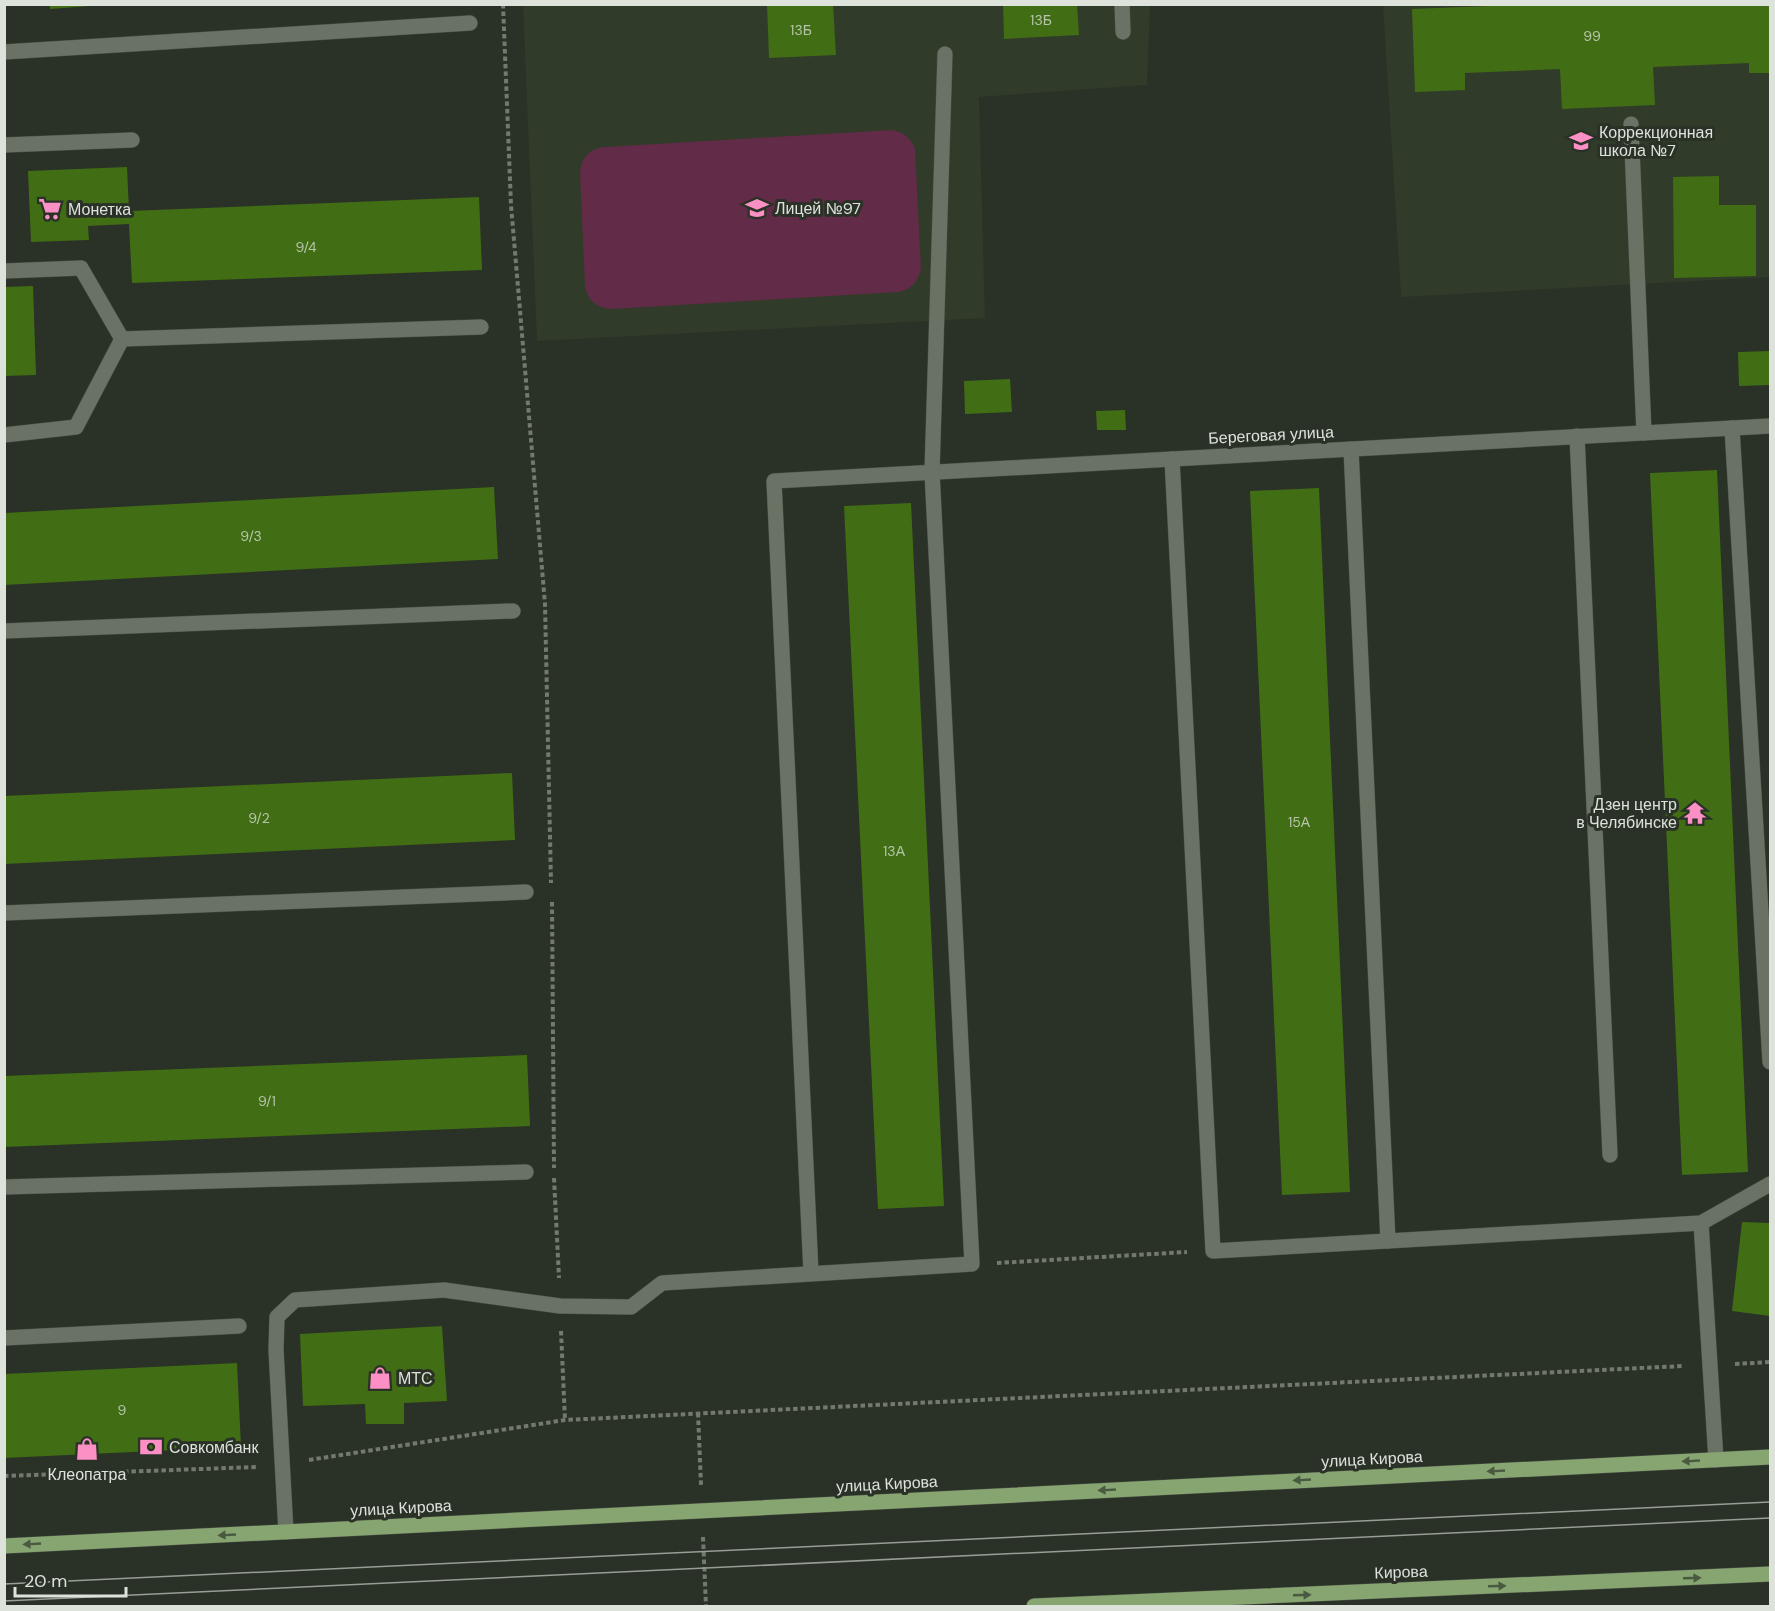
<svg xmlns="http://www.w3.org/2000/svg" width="1775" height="1611" viewBox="0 0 1775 1611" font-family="'DM Sans',sans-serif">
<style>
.built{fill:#313b2a}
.pitch{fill:#622b47}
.building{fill:#416d15}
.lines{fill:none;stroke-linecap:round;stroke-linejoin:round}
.minor-casing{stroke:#484d43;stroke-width:16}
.major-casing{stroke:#484d43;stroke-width:16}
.path{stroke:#73796f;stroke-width:4;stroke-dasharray:4.5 3;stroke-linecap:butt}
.minor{stroke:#697264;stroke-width:15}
.major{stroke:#86a571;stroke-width:15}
.tram{stroke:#989e95;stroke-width:1.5}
.oneway{fill:#4a5a40}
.labels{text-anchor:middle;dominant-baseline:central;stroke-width:6;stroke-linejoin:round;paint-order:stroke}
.number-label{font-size:14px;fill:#b6c5a9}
.poi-label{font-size:16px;fill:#dde2da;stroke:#2a3126;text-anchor:start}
.street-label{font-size:16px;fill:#dde2da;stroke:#2a3126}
</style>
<rect width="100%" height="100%" fill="#2a3126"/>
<g class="built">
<path d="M 523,5 L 1150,5 L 1147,85 L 979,97 L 985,318 L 537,341 Z"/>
<path d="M 1383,5 L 1770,5 L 1770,277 L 1401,297 Z"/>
</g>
<path class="pitch" d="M 892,130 C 904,132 911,138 915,149 L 921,269 C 918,281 911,290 898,292 L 611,309 C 596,308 588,300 585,286 L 580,173 C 581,157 590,148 606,147 Z"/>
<g class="building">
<path d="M 50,4 L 90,4 L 90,6 L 50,9 Z"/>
<path d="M 767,4 L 833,4 L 836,55 L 769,58 Z"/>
<path d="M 1003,4 L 1077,4 L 1079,35 L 1004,39 Z"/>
<path d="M 1539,4 L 1770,4 L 1770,73 L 1749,73 L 1749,63 L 1653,67 L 1655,105 L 1562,109 L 1560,69 L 1465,73 L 1465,90 L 1415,92 L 1412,9 Z"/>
<path d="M 127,167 L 129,211 L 479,197 L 482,270 L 132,283 L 129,224 L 88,226 L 89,240 L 31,242 L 28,171 Z"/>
<path d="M 1719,176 L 1719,205 L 1756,205 L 1756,276 L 1674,278 L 1673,177 Z"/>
<path d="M 33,286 L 36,375 L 4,376 L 4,287 Z"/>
<path d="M 1770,351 L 1770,385 L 1739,386 L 1738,352 Z"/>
<path d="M 1010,379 L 1012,412 L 965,414 L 964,381 Z"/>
<path d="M 1125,410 L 1126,430 L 1097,430 L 1096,411 Z"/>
<path d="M 1717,470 L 1748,1172 L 1682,1175 L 1650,473 Z"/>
<path d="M 494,487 L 498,559 L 4,585 L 4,513 Z"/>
<path d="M 1319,488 L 1350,1192 L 1282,1195 L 1250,491 Z"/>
<path d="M 911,503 L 944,1206 L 878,1209 L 844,506 Z"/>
<path d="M 512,773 L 515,840 L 4,864 L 4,796 Z"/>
<path d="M 527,1055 L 530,1126 L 4,1147 L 4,1076 Z"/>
<path d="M 1742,1222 L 1770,1223 L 1770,1316 L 1732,1311 Z"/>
<path d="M 442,1326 L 447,1401 L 404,1403 L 404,1424 L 366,1424 L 365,1404 L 303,1406 L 300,1334 Z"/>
<path d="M 237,1363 L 241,1447 L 4,1458 L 4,1374 Z"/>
</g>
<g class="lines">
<g class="minor-casing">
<g id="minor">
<path d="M 1122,4 L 1123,32"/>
<path d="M 4,52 L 470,23"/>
<path d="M 1631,124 L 1644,433"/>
<path d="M 4,145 L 132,140"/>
<path d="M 4,271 L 81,268 L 122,339 L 481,327"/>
<path d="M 1732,428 L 1770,1062"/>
<path d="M 4,435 L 76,427 L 122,339"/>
<path d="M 1577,436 L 1610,1155"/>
<path d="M 1351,449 L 1388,1241"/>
<path d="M 1172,459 L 1213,1251 L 1701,1223 L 1770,1184"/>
<path d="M 4,631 L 513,611"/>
<path d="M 4,913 L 526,892"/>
<path d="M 4,1187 L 526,1172"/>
<path d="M 1701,1223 L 1716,1460"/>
<path d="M 811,1273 L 774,481 L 1770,426"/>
<path d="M 4,1338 L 239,1326"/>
<path d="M 286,1532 L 276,1350 L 277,1317 L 295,1300 L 444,1290 L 560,1306 L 631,1307 L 662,1283 L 972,1264 L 932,472 L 945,54"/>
</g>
</g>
<g class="major-casing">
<g id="major">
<path d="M 4,1546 L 1770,1457"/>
<path d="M 1034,1606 L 1770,1574"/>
</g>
</g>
<g class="path">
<path d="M 503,4 L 511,205 L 545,604 L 551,883"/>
<path d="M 552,902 L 554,1168"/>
<path d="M 554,1178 L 559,1278"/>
<path d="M 997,1263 L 1187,1252"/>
<path d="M 561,1331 L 565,1420"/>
<path d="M 1735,1364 L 1770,1362"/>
<path d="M 698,1413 L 701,1485"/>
<path d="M 309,1460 L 565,1420 L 1683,1366"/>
<path d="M 4,1476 L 257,1467"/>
<path d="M 703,1537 L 706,1606"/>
</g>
<use href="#minor" class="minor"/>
<use href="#major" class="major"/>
<g class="tram">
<path d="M 4,1584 L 1770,1502"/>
<path d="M 4,1601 L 1770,1518"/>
</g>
</g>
<defs><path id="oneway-solid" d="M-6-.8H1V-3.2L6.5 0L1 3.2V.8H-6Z" transform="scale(1.5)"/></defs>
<g class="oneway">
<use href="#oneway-solid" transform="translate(1691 1461) rotate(177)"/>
<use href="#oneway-solid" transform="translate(1496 1471) rotate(177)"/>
<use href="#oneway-solid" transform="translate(1302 1480) rotate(177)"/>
<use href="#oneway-solid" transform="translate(1107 1490) rotate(177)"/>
<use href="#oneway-solid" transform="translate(227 1535) rotate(177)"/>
<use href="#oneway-solid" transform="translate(32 1544) rotate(177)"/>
<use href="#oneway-solid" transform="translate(1692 1578) rotate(-2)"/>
<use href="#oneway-solid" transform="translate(1497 1586) rotate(-2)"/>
<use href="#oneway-solid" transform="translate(1302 1595) rotate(-2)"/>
</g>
<defs>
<g id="school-bare" transform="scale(1.8)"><path d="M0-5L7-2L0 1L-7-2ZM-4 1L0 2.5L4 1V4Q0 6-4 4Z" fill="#fc8fc3" stroke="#2a3126" stroke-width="2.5" paint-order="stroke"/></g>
<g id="supermarket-bare" transform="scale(1.8)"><path d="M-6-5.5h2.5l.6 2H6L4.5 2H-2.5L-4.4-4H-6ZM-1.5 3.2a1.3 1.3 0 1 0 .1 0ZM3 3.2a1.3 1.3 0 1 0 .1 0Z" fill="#fc8fc3" stroke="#2a3126" stroke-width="2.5" paint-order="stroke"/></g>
<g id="temple-bare" transform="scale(1.8)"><path d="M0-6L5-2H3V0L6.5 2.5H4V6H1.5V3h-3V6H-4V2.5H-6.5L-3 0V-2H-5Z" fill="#fc8fc3" stroke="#2a3126" stroke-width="2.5" paint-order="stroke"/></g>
<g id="shop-bare" transform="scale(1.8)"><path d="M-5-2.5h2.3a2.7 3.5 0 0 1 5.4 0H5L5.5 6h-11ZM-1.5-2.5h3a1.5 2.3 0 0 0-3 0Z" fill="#fc8fc3" stroke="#2a3126" stroke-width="2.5" paint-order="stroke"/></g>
<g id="bank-bare" transform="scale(1.8)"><path d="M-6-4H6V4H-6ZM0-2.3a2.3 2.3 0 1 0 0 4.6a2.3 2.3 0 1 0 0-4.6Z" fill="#fc8fc3" stroke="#2a3126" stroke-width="2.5" paint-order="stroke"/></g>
</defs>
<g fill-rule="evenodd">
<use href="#school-bare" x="1581" y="141"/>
<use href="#school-bare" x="757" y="208"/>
<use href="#supermarket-bare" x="50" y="209"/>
<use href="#temple-bare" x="1695" y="813"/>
<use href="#shop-bare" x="380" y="1378"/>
<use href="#bank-bare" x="151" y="1447"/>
<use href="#shop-bare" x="87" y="1449"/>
</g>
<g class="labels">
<g class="number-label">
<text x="1041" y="20">13Б</text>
<text x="801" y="30">13Б</text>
<text x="1592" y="36">99</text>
<text x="306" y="247">9/4</text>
<text x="251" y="536">9/3</text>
<text x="259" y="818">9/2</text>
<text x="1299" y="822">15А</text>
<text x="894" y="851">13А</text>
<text x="267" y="1101">9/1</text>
<text x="122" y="1410">9</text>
</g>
<g class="poi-label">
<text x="1599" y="132">Коррекционная<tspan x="1599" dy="18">школа №7</tspan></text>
<text x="775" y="208">Лицей №97</text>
<text x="68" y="209">Монетка</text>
<text x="1677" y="804" text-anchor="end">Дзен центр<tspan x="1677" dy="18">в Челябинске</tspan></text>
<text x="398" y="1378">МТС</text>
<text x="169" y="1447">Совкомбанк</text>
<text x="87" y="1474" text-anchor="middle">Клеопатра</text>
</g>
<g class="street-label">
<text transform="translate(1271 435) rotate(-3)">Береговая улица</text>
<text transform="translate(1372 1459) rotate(-3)">улица Кирова</text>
<text transform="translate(887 1484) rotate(-3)">улица Кирова</text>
<text transform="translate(401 1508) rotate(-3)">улица Кирова</text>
<text transform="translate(1401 1572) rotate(-2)">Кирова</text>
</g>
</g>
<rect width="1775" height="1611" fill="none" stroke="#dde2da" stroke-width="12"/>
<path d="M15 1587v9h111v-9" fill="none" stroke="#dde2da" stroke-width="3"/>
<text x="24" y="1587" font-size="18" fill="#dde2da" stroke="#2a3126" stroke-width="4.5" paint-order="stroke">20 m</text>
</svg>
